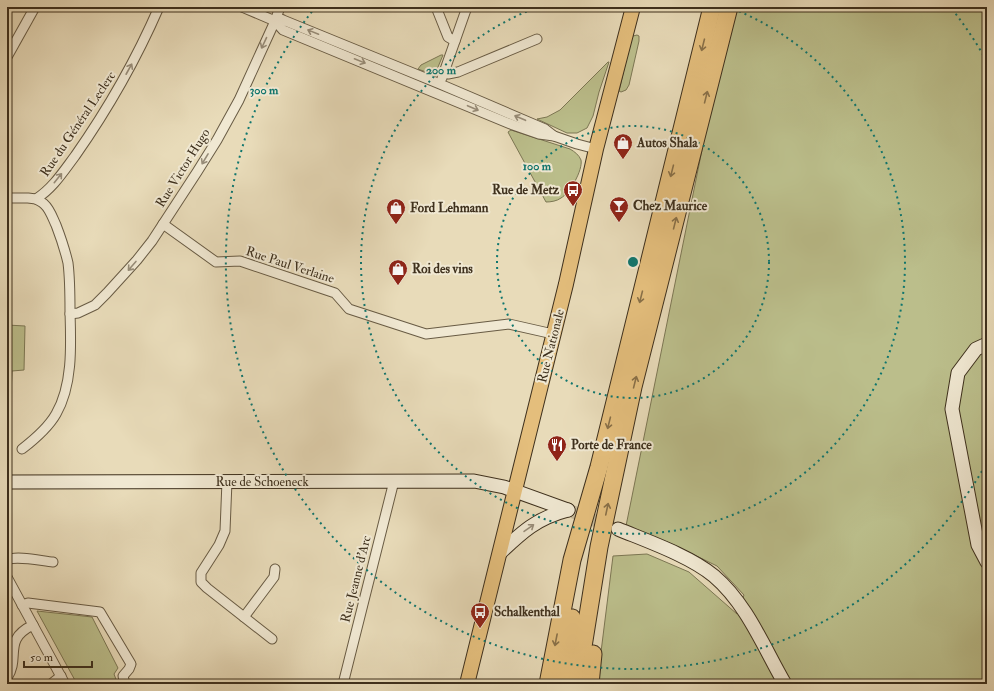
<svg xmlns="http://www.w3.org/2000/svg" width="994" height="691" viewBox="0 0 994 691" font-family="'IM FELL Double Pica',serif">
<style>
.green{fill:#bbbe8b;stroke:#7c7754}
.lines{fill:none;stroke-linecap:round;stroke-linejoin:round}
.secondary-tunnel{stroke:#c6b99a;stroke-width:13;stroke-dasharray:13 6;stroke-linecap:butt}
.street-casing{stroke:#685b44;stroke-width:11}
.secondary-casing{stroke:#3e301d;stroke-width:15}
.primary-casing{stroke:#3e301d;stroke-width:16}
.highway-casing{stroke:#3e301d;stroke-width:19}
.street{stroke:#f0e8d2;stroke-width:9}
.secondary{stroke:#f0e8d2;stroke-width:13}
.primary{stroke:#e4be7c;stroke-width:14}
.highway{stroke:#e4be7c;stroke-width:17}
.oneway{stroke:#978c78}
.oneway2{stroke:#897048}
.ring{fill:none;stroke:#0f766e;stroke-width:2;stroke-dasharray:2 4}
.labels{text-anchor:middle;dominant-baseline:central;stroke-width:4;stroke-linejoin:round;paint-order:stroke}
.street-label{font-size:13px;fill:#3e301d;stroke:#f0e8d2}
.poi-label{font-size:13px;font-weight:bold;fill:#3e301d;stroke:#f0e8d2;text-anchor:start}
.centre{fill:#0f766e;stroke:#f0e8d2;stroke-width:2}
.ring-label{font-size:12px;text-anchor:middle;font-weight:bold;fill:#0f766e;stroke:#f0e8d2;stroke-width:4;stroke-linejoin:round;paint-order:stroke}
</style>
<rect width="100%" height="100%" fill="#e8dbb9"/>
<filter id="stains"><feTurbulence type="fractalNoise" baseFrequency=".005" numOctaves="4"/><feColorMatrix values="0 0 0 0 .2 0 0 0 0 .09 0 0 0 0 .02 0 0 0 .5 -.17"/></filter>
<radialGradient id="worn" r=".72"><stop offset=".6" stop-color="#630" stop-opacity="0"/><stop offset="1" stop-color="#630" stop-opacity=".3"/></radialGradient>
<g class="green">
<path d="M 734,7 L 987,7 L 987,684 L 597,684 L 613,556 L 647,554 L 689,572 L 737,614 L 744,595 L 717,566 L 674,545 L 626,526 L 723,46 Z"/>
<path d="M 637,35 L 639,36 L 639,41 L 629,85 L 626,90 L 621,92 L 619,91 L 620,87 L 631,39 L 633,36 Z"/>
<path d="M 441,55 L 443,55 L 438,67 L 434,71 L 426,72 L 418,69 L 421,65 Z"/>
<path d="M 608,62 L 609,62 L 599,92 L 593,116 L 587,128 L 577,133 L 567,133 L 537,119 L 547,117 L 560,110 Z"/>
<path d="M 511,130 L 570,149 C 575,152 579,155 581,160 C 583,170 570,193 561,198 C 557,201 551,202 546,202 L 509,134 L 508,132 Z"/>
<path d="M 7,325 L 25,326 L 24,370 L 12,371 L 11,395 L 7,396 Z"/>
<path d="M 37,611 L 92,617 L 118,668 L 114,674 L 117,682 L 114,684 L 77,684 Z"/>
</g>
<g class="lines">
<path class="secondary-tunnel" d="M 568,510 L 612,527"/>
<g class="street-casing">
<g id="street">
<path d="M 242,7 L 275,21 L 283,30 L 513,125 L 539,134 L 554,136 L 577,144 L 596,149"/>
<path d="M 436,7 L 448,37 L 455,41"/>
<path d="M 275,21 L 281,19 L 283,20 L 440,84 L 545,129 L 554,136"/>
<path d="M 7,57 L 35,7"/>
<path d="M 445,72 L 448,74 L 458,72 L 537,39"/>
<path d="M 442,78 L 467,7"/>
<path d="M 7,198 L 28,198 L 36,199 C 53,188 63,172 75,156 C 108,109 136,60 159,7"/>
<path d="M 163,224 L 216,262 L 240,261 L 335,293 L 349,309 L 426,334 L 509,324 L 553,334"/>
<path d="M 70,314 L 78,313 L 95,305 L 107,293 L 137,260 L 152,241 L 197,172 L 217,140 L 239,100 L 275,21 L 280,7"/>
<path d="M 22,449 C 35,439 48,428 56,414 C 73,385 71,344 70,312 C 70,296 70,279 68,263 C 65,250 61,238 56,225 C 53,219 50,209 44,204 C 42,202 39,201 36,199"/>
<path d="M 227,481 L 225,531 L 219,545 L 201,573 L 201,582 L 207,588 L 272,639"/>
<path d="M 7,560 C 16,555 42,561 53,562"/>
<path d="M 7,577 L 65,684"/>
<path d="M 22,605 L 28,603 L 100,612 L 131,664 L 129,669 L 123,676 L 125,684"/>
<path d="M 244,617 L 274,577 L 275,569"/>
<path d="M 7,678 C 21,657 2,640 33,625"/>
<path d="M 51,684 L 61,676"/>
<path d="M 343,684 L 394,481"/>
</g>
</g>
<g class="secondary-casing">
<g id="secondary">
<path d="M 987,344 L 976,349 L 958,373 L 952,409 L 978,545 L 987,562"/>
<path d="M 7,482 L 474,481 L 504,487 L 568,510"/>
<path d="M 618,529 C 647,541 690,556 714,576 C 747,604 764,648 785,684"/>
<path d="M 500,553 C 522,532 537,518 568,510"/>
</g>
</g>
<g class="primary-casing">
<path id="primary" d="M 467,684 L 566,284 L 596,149 L 633,7"/>
</g>
<g class="highway-casing">
<g id="highway">
<path d="M 548,684 L 572,560 L 599,467 L 712,7"/>
<path d="M 562,684 L 572,618"/>
<path d="M 577,684 L 599,547 L 633,387 L 729,7"/>
<path d="M 590,684 L 593,654"/>
</g>
</g>
<use href="#street" class="street"/>
<use href="#secondary" class="secondary"/>
<use href="#primary" class="primary"/>
<use href="#highway" class="highway"/>
</g>
<defs><path id="oneway-shaft" d="M-6 0H5M1.5-3L5.5 0L1.5 3" fill="none" stroke-width="1.6" stroke-linecap="round" stroke-linejoin="round"/></defs>
<g class="oneway">
<use href="#oneway-shaft" transform="translate(313 32) rotate(-158)"/>
<use href="#oneway-shaft" transform="translate(264 43) rotate(115)"/>
<use href="#oneway-shaft" transform="translate(360 61) rotate(22)"/>
<use href="#oneway-shaft" transform="translate(129 69) rotate(-61)"/>
<use href="#oneway-shaft" transform="translate(473 108) rotate(23)"/>
<use href="#oneway-shaft" transform="translate(520 118) rotate(-157)"/>
<use href="#oneway-shaft" transform="translate(205 159) rotate(121)"/>
<use href="#oneway-shaft" transform="translate(58 178) rotate(-51)"/>
<use href="#oneway-shaft" transform="translate(132 266) rotate(131)"/>
<use href="#oneway-shaft" transform="translate(529 528) rotate(-35)"/>
</g>
<g class="oneway2">
<use href="#oneway-shaft" transform="translate(703 45) rotate(104)"/>
<use href="#oneway-shaft" transform="translate(706 97) rotate(-76)"/>
<use href="#oneway-shaft" transform="translate(672 171) rotate(104)"/>
<use href="#oneway-shaft" transform="translate(675 223) rotate(-76)"/>
<use href="#oneway-shaft" transform="translate(641 297) rotate(104)"/>
<use href="#oneway-shaft" transform="translate(635 382) rotate(-76)"/>
<use href="#oneway-shaft" transform="translate(609 423) rotate(104)"/>
<use href="#oneway-shaft" transform="translate(607 509) rotate(-78)"/>
<use href="#oneway-shaft" transform="translate(556 640) rotate(101)"/>
</g>
<g class="ring">
<circle cx="633" cy="262" r="136"/>
<path d="M728 7A272 272 0 1 1 538 7"/>
<path d="M985 466A407 407 0 1 1 314 9M952 9A407 407 0 0 1 985 58"/>
</g>
<defs>
<g id="shop-pin" transform="scale(1)"><path d="M0 17L-7.5 6A9.5 9.5 0 1 1 7.5 6Z" fill="#8f2418" stroke="#f0e8d2"/><path d="M-5-2.5h2.3a2.7 3.5 0 0 1 5.4 0H5L5.5 6h-11ZM-1.5-2.5h3a1.5 2.3 0 0 0-3 0Z" fill="#fff"/></g>
<g id="bus-pin" transform="scale(1)"><path d="M0 17L-7.5 6A9.5 9.5 0 1 1 7.5 6Z" fill="#8f2418" stroke="#f0e8d2"/><path d="M-5-6H5V4H4V6H2V4H-2V6H-4V4H-5ZM-3.5-4V0h7V-4ZM-3.5 1.2v1.5H-2V1.2ZM2 1.2v1.5H3.5V1.2Z" fill="#fff"/></g>
<g id="bar-pin" transform="scale(1)"><path d="M0 17L-7.5 6A9.5 9.5 0 1 1 7.5 6Z" fill="#8f2418" stroke="#f0e8d2"/><path d="M-6-5H6L.8 .8V4.5H3.5V6h-7V4.5H-.8V.8Z" fill="#fff"/></g>
<g id="restaurant-pin" transform="scale(1)"><path d="M0 17L-7.5 6A9.5 9.5 0 1 1 7.5 6Z" fill="#8f2418" stroke="#f0e8d2"/><path d="M-5-6h1v4h1v-4h1v4h1v-4h1v5L-1.5 .5V6h-2V.5L-5-1ZM5-6V6H3V1.5H1.5Q1.5-4 5-6Z" fill="#fff"/></g>
</defs>
<g fill-rule="evenodd">
<use href="#shop-pin" x="623" y="143"/>
<use href="#bus-pin" x="573" y="190"/>
<use href="#bar-pin" x="619" y="206"/>
<use href="#shop-pin" x="396" y="208"/>
<use href="#shop-pin" x="398" y="269"/>
<use href="#restaurant-pin" x="557" y="445"/>
<use href="#bus-pin" x="480" y="612"/>
</g>
<g class="labels">
<g class="street-label">
<text transform="translate(78 124) rotate(-56)">Rue du Général Leclerc</text>
<text transform="translate(183 168) rotate(-58)">Rue Victor Hugo</text>
<text transform="translate(290 265) rotate(18)">Rue Paul Verlaine</text>
<text transform="translate(551 346) rotate(-76)">Rue Nationale</text>
<text x="262" y="482">Rue de Schoeneck</text>
<text transform="translate(356 579) rotate(-76)">Rue Jeanne d'Arc</text>
</g>
<g class="poi-label">
<text x="637" y="143">Autos Shala</text>
<text x="559" y="190" text-anchor="end">Rue de Metz</text>
<text x="633" y="206">Chez Maurice</text>
<text x="410" y="208">Ford Lehmann</text>
<text x="412" y="269">Roi des vins</text>
<text x="571" y="445">Porte de France</text>
<text x="494" y="612">Schalkenthal</text>
</g>
</g>
<circle cx="633" cy="262" r="6" class="centre"/>
<g class="ring-label">
<text x="441" y="74">200 m</text>
<text x="264" y="94">300 m</text>
<text x="537" y="170">100 m</text>
</g>
<rect width="994" height="691" fill="none" stroke="#e8dbb9" stroke-width="24"/>
<rect x="8" y="8" width="978" height="675" fill="none" stroke="#3e301d" stroke-width="2"/>
<rect x="12" y="12" width="970" height="667" fill="none" stroke="#3e301d"/>
<path d="M24 661v6h68v-6" fill="none" stroke="#3e301d" stroke-width="2"/>
<text x="30" y="661" font-size="12" fill="#3e301d" stroke="#f0e8d2" stroke-width="3" paint-order="stroke">50 m</text>
<rect width="100%" height="100%" filter="url(#stains)"/>
<rect width="100%" height="100%" fill="url(#worn)"/>
</svg>
